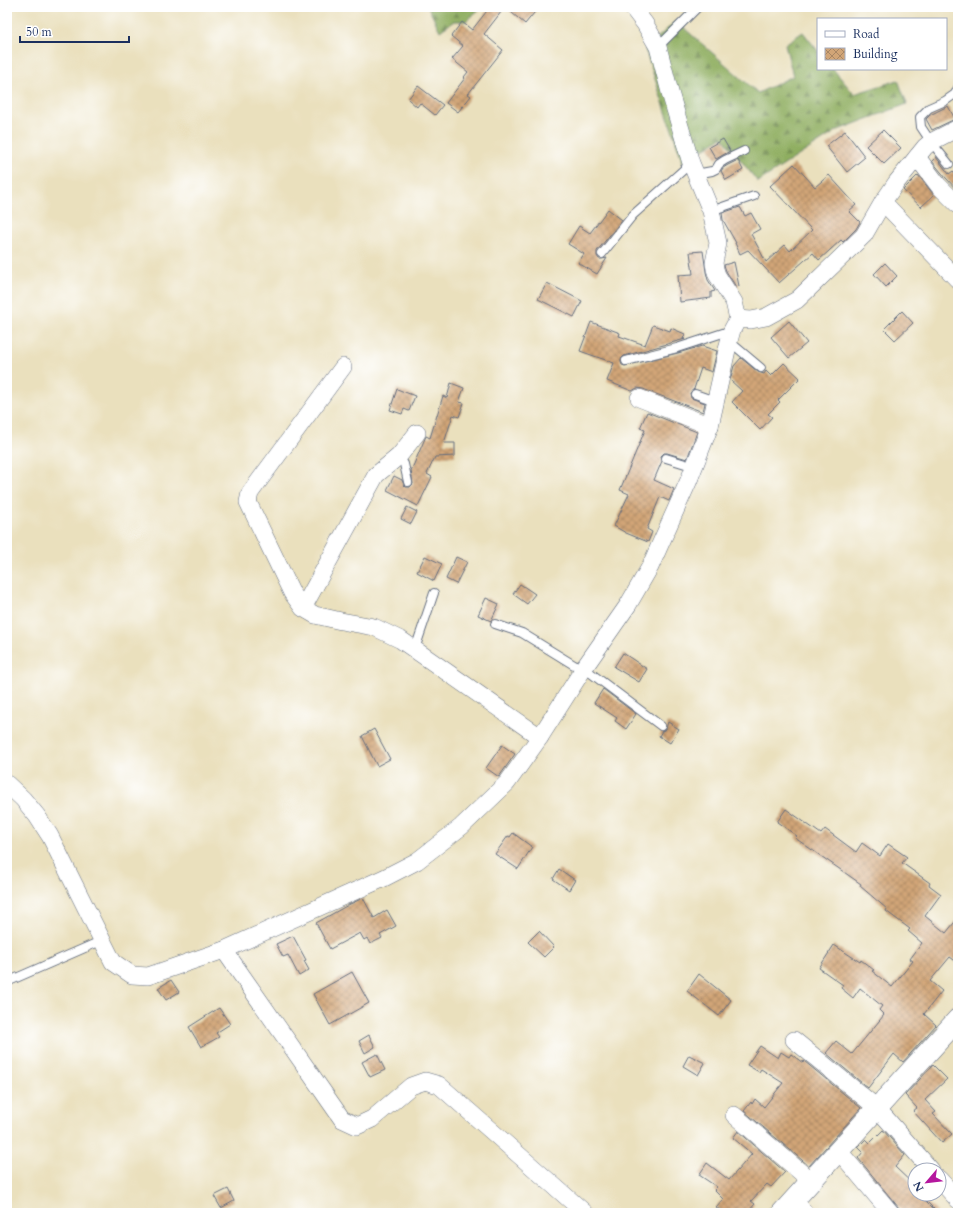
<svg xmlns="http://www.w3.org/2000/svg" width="965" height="1220" viewBox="0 0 965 1220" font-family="Cardo,serif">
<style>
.forest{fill:url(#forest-firs);stroke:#556e60}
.building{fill:url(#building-cross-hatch)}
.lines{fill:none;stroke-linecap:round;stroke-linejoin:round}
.service-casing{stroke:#636d7f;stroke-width:10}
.minor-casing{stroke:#636d7f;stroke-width:18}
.tertiary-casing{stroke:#636d7f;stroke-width:22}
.service{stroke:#fff;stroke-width:8}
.minor{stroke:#fff;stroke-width:17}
.tertiary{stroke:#fff;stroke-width:21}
</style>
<defs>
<pattern id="forest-firs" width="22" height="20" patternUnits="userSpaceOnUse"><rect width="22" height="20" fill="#8fae61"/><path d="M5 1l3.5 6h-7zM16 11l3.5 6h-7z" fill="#748e53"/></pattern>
<pattern id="building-cross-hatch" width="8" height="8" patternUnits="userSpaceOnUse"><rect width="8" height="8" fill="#d1a577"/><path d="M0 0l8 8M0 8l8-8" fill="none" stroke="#a98765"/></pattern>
</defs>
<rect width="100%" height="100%" fill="#fff"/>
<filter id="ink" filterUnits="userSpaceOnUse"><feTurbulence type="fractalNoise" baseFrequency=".025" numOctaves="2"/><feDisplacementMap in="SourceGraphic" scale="8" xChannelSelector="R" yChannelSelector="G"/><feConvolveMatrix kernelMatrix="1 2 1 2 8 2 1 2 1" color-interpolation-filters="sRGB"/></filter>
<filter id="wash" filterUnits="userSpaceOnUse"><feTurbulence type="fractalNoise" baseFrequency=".012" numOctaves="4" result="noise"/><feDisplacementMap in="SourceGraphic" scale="16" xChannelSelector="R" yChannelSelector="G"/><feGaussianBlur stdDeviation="0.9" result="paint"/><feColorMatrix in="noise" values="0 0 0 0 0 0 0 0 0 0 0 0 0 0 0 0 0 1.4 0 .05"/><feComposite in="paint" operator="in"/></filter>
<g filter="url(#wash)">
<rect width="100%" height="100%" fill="#eae0bd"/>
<g class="forest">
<path d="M 428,7 L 482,7 L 466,21 L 454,21 L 440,31 Z"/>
<path d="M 676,21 L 758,93 L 793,76 L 785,44 L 803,32 L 818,51 L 818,69 L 833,69 L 854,94 L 898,80 L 907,104 L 838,130 L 758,182 L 722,137 L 683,163 L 645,49 Z"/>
</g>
<g id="blocks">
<g class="building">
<path d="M 490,7 L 539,7 L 525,24 L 505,7 L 484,34 L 503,50 L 468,94 L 471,96 L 458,112 L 446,103 L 465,78 L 464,77 L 468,72 L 452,59 L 463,46 L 451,36 L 462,22 L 472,30 Z"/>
<path d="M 418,86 L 443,105 L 435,115 L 420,103 L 417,107 L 408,99 Z"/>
<path d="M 948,106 L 955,119 L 932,130 L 926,119 L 930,115 Z"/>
<path d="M 883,130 L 901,148 L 884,164 L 866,146 Z"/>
<path d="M 845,131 L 865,157 L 847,172 L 826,146 Z"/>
<path d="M 723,139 L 730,151 L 716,159 L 709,147 Z"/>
<path d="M 936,157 L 949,174 L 953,171 L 958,177 L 958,191 L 946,178 L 932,161 Z"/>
<path d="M 738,160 L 743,170 L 726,180 L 721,171 L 723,168 L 728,165 Z"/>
<path d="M 794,164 L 815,187 L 829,175 L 856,205 L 849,211 L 860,222 L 856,229 L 843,242 L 841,240 L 819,260 L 813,253 L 779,283 L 748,250 L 740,254 L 735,243 L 736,243 L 723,220 L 722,213 L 740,207 L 745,216 L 751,213 L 760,229 L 751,234 L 766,262 L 785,245 L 790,251 L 812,230 L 770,186 Z"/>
<path d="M 918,175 L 934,195 L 921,207 L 903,190 Z"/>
<path d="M 608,209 L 622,220 L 597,251 L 597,256 L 599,259 L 602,259 L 607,258 L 597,274 L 578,263 L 584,254 L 568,244 L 579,226 L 590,233 Z"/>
<path d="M 703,251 L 706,272 L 708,280 L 715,291 L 711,292 L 711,298 L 680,302 L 678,275 L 693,274 L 690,252 Z"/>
<path d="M 734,262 L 739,286 L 736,287 L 726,271 L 724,265 Z"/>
<path d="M 885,263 L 897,276 L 886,287 L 874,274 Z"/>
<path d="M 547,283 L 582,301 L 574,317 L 538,299 Z"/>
<path d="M 902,311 L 913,323 L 895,340 L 884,329 Z"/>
<path d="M 789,321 L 807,343 L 789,358 L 771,337 Z"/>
<path d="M 591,322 L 620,333 L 619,336 L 645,345 L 653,325 L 670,331 L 671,328 L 685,334 L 683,339 L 685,339 L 624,356 L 621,359 L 621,362 L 622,365 L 625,366 L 678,353 L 702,346 L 717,351 L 712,372 L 701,368 L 694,389 L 690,393 L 691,398 L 705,403 L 703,412 L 643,389 L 637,388 L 632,391 L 607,381 L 614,363 L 580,351 Z"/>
<path d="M 741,358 L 758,372 L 764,374 L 766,371 L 771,376 L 784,363 L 800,378 L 778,400 L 780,402 L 768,414 L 772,417 L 760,430 L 732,402 L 742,391 L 730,380 L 734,366 Z"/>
<path d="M 451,383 L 464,388 L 459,402 L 464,403 L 459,417 L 453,415 L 444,443 L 455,443 L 455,456 L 435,457 L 427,474 L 432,477 L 418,506 L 387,490 L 394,476 L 402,480 L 404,485 L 406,487 L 410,487 L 413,484 L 411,471 L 426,436 L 430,438 L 443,396 L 447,398 Z"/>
<path d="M 397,389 L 415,396 L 409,411 L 404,409 L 402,414 L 390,410 Z"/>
<path d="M 647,412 L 697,432 L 687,459 L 667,453 L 664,453 L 661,456 L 662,461 L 654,480 L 674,489 L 669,501 L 660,497 L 647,529 L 652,532 L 648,542 L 626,533 L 614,526 L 629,494 L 620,490 L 645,430 L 640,428 Z"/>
<path d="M 407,507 L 417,512 L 411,524 L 401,519 Z"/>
<path d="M 425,556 L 442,564 L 434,581 L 417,572 Z"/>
<path d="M 456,557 L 467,562 L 456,584 L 446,579 Z"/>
<path d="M 520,584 L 535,594 L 527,604 L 513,594 Z"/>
<path d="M 486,598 L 499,604 L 491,621 L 478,615 Z"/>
<path d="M 623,653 L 647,669 L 639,682 L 614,667 Z"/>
<path d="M 603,689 L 636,714 L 626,729 L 615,721 L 617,718 L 594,703 Z"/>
<path d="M 668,722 L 679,729 L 670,743 L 659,736 L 662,731 L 666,729 Z"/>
<path d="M 374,729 L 390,759 L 377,766 L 362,736 Z"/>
<path d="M 502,745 L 515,754 L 499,777 L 486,768 Z"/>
<path d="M 786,809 L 821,834 L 825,829 L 856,852 L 862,843 L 880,856 L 888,844 L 907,857 L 902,863 L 930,883 L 929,885 L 941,894 L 925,916 L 946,933 L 958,918 L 958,963 L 950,957 L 930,981 L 942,991 L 924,1014 L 936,1025 L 903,1062 L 894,1054 L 868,1088 L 826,1053 L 836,1041 L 852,1054 L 884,1015 L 879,1010 L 882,1006 L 860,988 L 853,998 L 841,988 L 843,985 L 819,968 L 834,945 L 860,962 L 861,960 L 874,970 L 872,971 L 892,987 L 913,961 L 910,959 L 922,943 L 908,931 L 910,929 L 886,911 L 887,909 L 860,886 L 861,884 L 795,838 L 797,836 L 777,822 Z"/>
<path d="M 513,833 L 532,847 L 518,869 L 495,854 L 508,836 L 510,837 Z"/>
<path d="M 559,869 L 575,880 L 569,890 L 553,879 Z"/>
<path d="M 363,898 L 374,918 L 387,910 L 396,926 L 380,935 L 382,938 L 370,944 L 367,938 L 364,940 L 360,933 L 330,949 L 316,923 L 350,904 Z"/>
<path d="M 539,931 L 554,947 L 544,957 L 528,942 Z"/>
<path d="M 293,936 L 306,960 L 304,961 L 309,970 L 299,976 L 288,955 L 283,957 L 276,944 Z"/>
<path d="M 352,972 L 369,1003 L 330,1025 L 313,994 Z"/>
<path d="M 699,974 L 731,1000 L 719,1016 L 687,991 Z"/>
<path d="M 171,980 L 179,992 L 166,1000 L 158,988 Z"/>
<path d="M 219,1008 L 230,1024 L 216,1033 L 219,1037 L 201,1047 L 189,1027 Z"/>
<path d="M 369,1035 L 375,1047 L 365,1053 L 359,1041 Z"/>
<path d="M 760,1046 L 778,1058 L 781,1052 L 789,1057 L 791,1054 L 803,1063 L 804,1061 L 861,1108 L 809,1166 L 744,1111 L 751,1102 L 752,1104 L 755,1099 L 764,1107 L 783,1083 L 761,1069 L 759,1072 L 747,1065 Z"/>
<path d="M 377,1054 L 385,1070 L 370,1077 L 362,1062 Z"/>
<path d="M 689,1055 L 705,1063 L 698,1075 L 683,1066 Z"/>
<path d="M 933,1065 L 947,1079 L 925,1100 L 936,1112 L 933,1114 L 952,1134 L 942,1143 L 913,1111 L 917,1108 L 905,1095 Z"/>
<path d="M 883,1130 L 905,1155 L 895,1167 L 915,1186 L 915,1194 L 932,1194 L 925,1200 L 938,1213 L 903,1213 L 858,1158 L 863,1152 L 858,1147 L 866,1139 L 870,1143 Z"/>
<path d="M 738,1131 L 785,1172 L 771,1187 L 767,1184 L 751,1201 L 755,1204 L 747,1213 L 724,1213 L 716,1207 L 723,1199 L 714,1190 L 717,1187 L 699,1175 L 707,1163 L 729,1180 L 752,1154 L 733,1138 Z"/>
<path d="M 228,1189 L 234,1201 L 221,1208 L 214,1196 Z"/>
</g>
</g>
</g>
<g filter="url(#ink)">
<use href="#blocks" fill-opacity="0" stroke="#636d7f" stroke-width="1"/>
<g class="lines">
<g class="service-casing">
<g id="service">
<path d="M 658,47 L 698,7"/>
<path d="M 949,164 L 931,142 L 921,127 L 920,117 L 929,108 L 945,101 L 955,94 L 958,88"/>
<path d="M 696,174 L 712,171 L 716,169 L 719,164 L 725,160 L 744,151"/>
<path d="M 711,211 L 754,196"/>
<path d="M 602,254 L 633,215 L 691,163"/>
<path d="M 729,341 L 761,368"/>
<path d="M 626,361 L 677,348 L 732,330"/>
<path d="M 695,394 L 715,401"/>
<path d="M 399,456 L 404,464 L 408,482"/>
<path d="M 666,458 L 695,467"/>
<path d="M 495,624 L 522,633 L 574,665 L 584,668 L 661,726"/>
<path d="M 415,649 L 434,593"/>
<path d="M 7,982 L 103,940"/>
</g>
</g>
<g class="minor-casing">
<g id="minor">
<path d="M 917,157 L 938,185 L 958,205"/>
<path d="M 883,202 L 958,280"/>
<path d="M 738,319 L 751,320 L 766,317 L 797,300 L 864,235 L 883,202 L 896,183 L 925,147 L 931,142 L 958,128"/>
<path d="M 343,367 L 250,493 L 248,502 L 292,593 L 303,608 L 315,615 L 341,621 L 374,627 L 401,640 L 540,737"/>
<path d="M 639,398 L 710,426"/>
<path d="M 303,608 L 376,475 L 399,456 L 417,433"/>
<path d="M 7,784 L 23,799 L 37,816 L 50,836 L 113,962 L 132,975 L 148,976 L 224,950 L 384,878 L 417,861 L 461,827 L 507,783 L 540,737 L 584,668 L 628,605 L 650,567 L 689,480 L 710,426 L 729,341 L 732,330 L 738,319 L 734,302 L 717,275 L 715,269 L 714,263 L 718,243 L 711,211 L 691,163 L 671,96 L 658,47 L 645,24 L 632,7"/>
<path d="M 224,950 L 342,1119 L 357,1126 L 372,1119 L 411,1086 L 425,1081 L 439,1085 L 585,1213"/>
<path d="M 794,1040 L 877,1108 L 931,1170"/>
<path d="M 734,1115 L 811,1181"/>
<path d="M 838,1150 L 891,1213"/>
<path d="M 939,1179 L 958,1200"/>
<path d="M 794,1200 L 805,1213"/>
</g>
</g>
<g class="tertiary-casing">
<path id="tertiary" d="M 782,1213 L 958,1019"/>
</g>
<use href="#service" class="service"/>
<use href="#minor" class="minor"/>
<use href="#tertiary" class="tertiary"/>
</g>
</g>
<rect width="965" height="1220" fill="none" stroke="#fff" stroke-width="24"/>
<rect x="817" y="18" width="130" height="52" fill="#ffffff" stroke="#a4acbf"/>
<rect x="825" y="31" width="20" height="6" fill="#ffffff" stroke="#a4acbf"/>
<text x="853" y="38" font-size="12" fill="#1b2f5e">Road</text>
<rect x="825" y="48" width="20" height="12" fill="url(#building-cross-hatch)" stroke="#a4acbf"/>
<text x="853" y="58" font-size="12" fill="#1b2f5e">Building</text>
<g transform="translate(927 1182) rotate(242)"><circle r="19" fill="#ffffff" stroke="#a4acbf"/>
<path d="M0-3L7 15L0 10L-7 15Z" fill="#b5179e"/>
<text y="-6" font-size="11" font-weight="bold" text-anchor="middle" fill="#1b2f5e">N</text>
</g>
<path d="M20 36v6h109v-6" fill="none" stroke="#1b2f5e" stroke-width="2"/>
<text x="26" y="36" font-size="12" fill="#1b2f5e" stroke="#ffffff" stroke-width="3" paint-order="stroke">50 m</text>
</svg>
